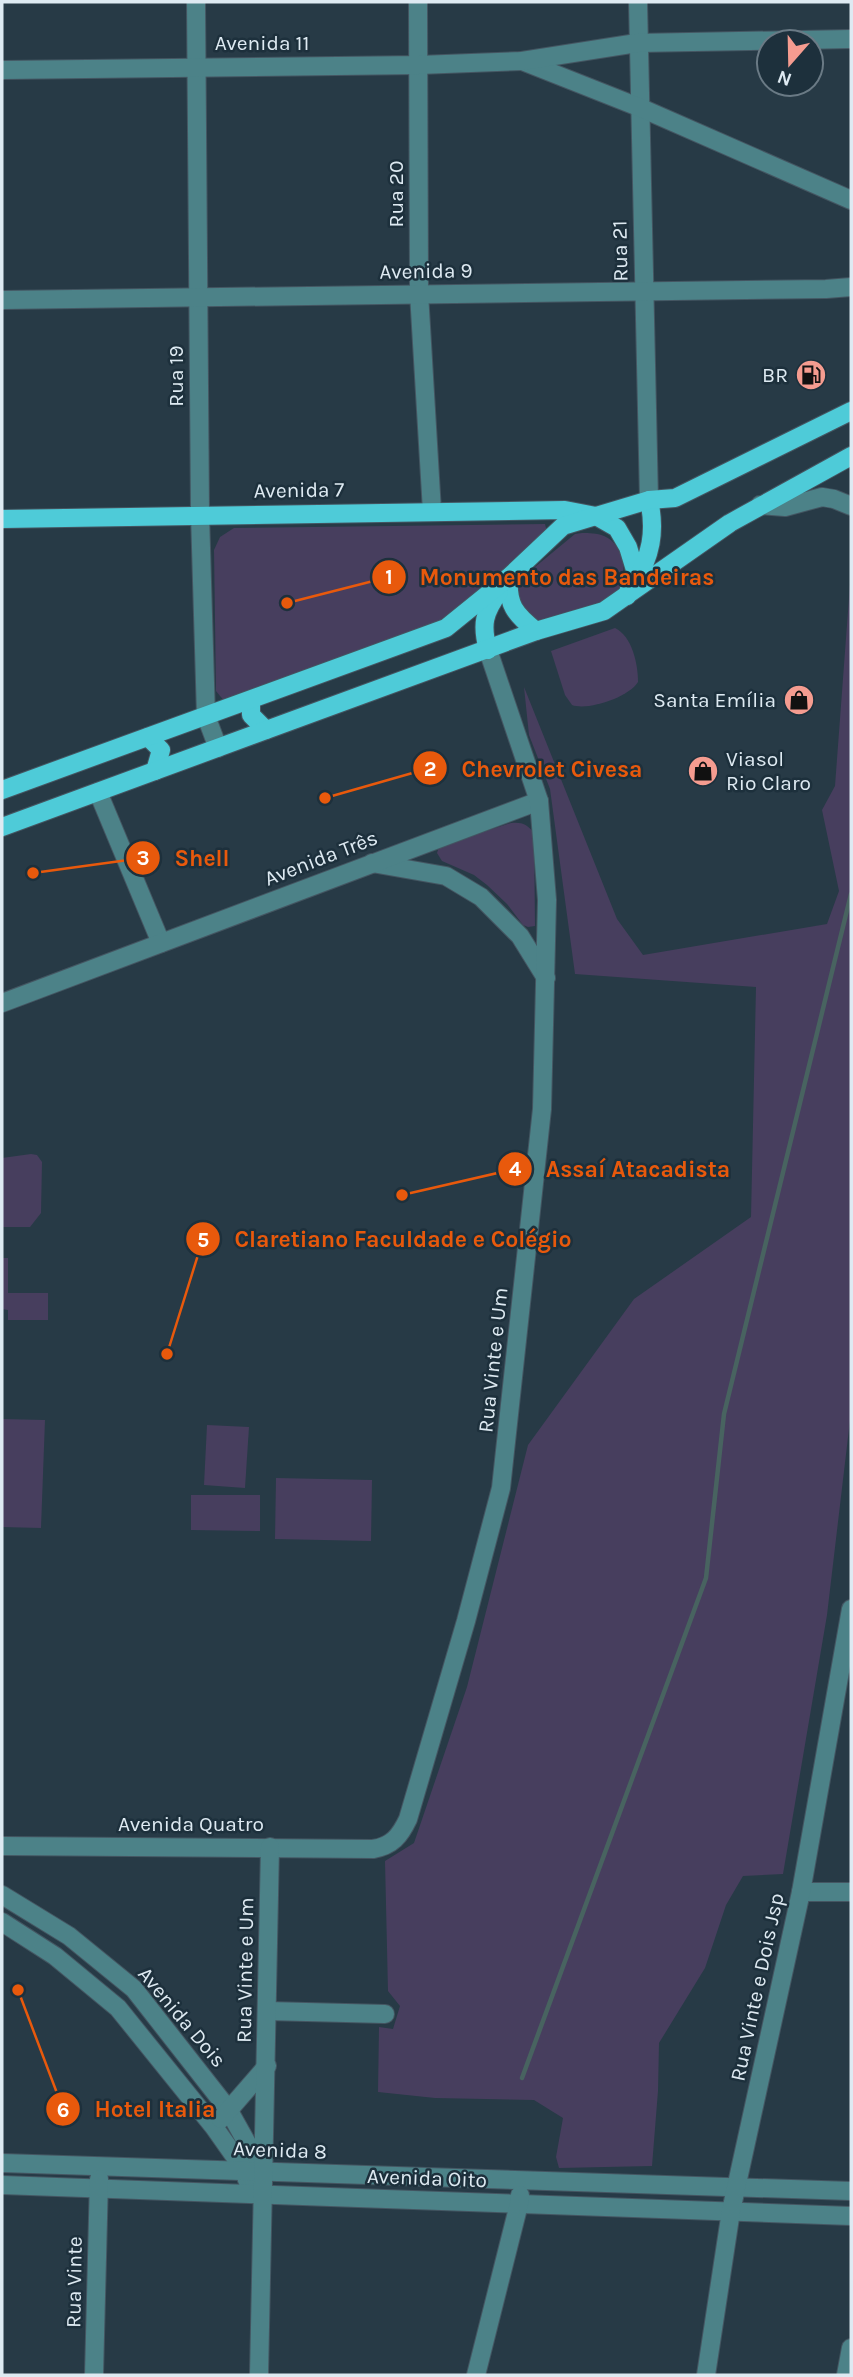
<svg xmlns="http://www.w3.org/2000/svg" width="853" height="2377" viewBox="0 0 853 2377" font-family="Karla,sans-serif">
<style>
.green{fill:#473e5e}
.lines{fill:none;stroke-linecap:round;stroke-linejoin:round}
.stream{stroke:#486360;stroke-width:4.5}
.minor-casing{stroke:#445662;stroke-width:20}
.major-casing{stroke:#445662;stroke-width:20}
.minor{stroke:#4c8288;stroke-width:18}
.major{stroke:#4ecbd8;stroke-width:18}
.labels{text-anchor:middle;dominant-baseline:central;stroke-width:5;stroke-linejoin:round;paint-order:stroke}
.street-label{font-size:21px;fill:#deeaf2;stroke:#1d303c}
.poi-label{font-size:21px;fill:#deeaf2;stroke:#1d303c;text-anchor:end}
.leader{fill:none;stroke:#e8590c;stroke-width:2.5}
.callout-dot{fill:#e8590c;stroke:#1d303c;stroke-width:2.5}
.mark-label{font-size:21px;text-anchor:middle;font-weight:bold;fill:#fff}
.callout-label{font-size:23px;text-anchor:middle;font-weight:bold;fill:#e8590c;stroke:#1d303c;stroke-width:5;stroke-linejoin:round;paint-order:stroke}
</style>
<rect width="100%" height="100%" fill="#273a46"/>
<g class="green">
<path d="M 545,524 L 547,532 L 443,625 L 225,702 L 216,691 L 214,550 L 220,537 L 234,528 Z"/>
<path d="M 582,533 C 589,533 597,533 604,536 C 626,545 630,581 613,596 C 604,604 552,621 540,621 C 535,622 530,619 525,617 L 514,589 L 518,581 L 575,534 Z"/>
<path d="M 851,571 L 851,1412 L 827,1615 L 783,1874 L 743,1876 L 726,1905 L 705,1968 L 659,2043 L 658,2091 L 652,2166 L 559,2168 L 556,2157 L 563,2118 L 534,2100 L 435,2098 L 378,2092 L 379,2027 L 393,2029 L 400,2006 L 388,1991 L 385,1861 L 414,1843 L 467,1687 L 528,1445 L 634,1299 L 751,1217 L 756,987 L 575,974 L 550,789 L 529,735 L 524,687 L 617,919 L 643,955 L 827,924 L 839,891 L 822,810 L 835,786 Z"/>
<path d="M 615,628 C 632,636 638,664 638,682 C 629,697 588,711 572,705 L 565,695 L 551,651 Z"/>
<path d="M 511,823 C 522,822 527,824 534,833 L 535,926 L 528,927 L 523,925 L 507,904 L 487,885 L 474,875 L 442,861 L 437,853 L 439,847 L 449,843 Z"/>
<path d="M 31,1154 L 37,1155 L 42,1162 L 41,1213 L 30,1227 L 2,1227 L 2,1158 Z"/>
<path d="M 2,1258 L 8,1258 L 8,1293 L 48,1293 L 48,1320 L 8,1320 L 8,1310 L 2,1309 Z"/>
<path d="M 2,1419 L 45,1420 L 41,1528 L 2,1527 Z"/>
<path d="M 207,1425 L 249,1427 L 245,1488 L 204,1485 Z"/>
<path d="M 276,1478 L 372,1480 L 371,1541 L 275,1539 Z"/>
<path d="M 191,1495 L 260,1495 L 260,1531 L 191,1530 Z"/>
</g>
<g class="lines">
<path class="stream" d="M 522,2078 L 706,1578 L 724,1414 L 851,894"/>
<g class="minor-casing">
<g id="minor">
<path d="M 196,2 L 200,514 L 206,716 L 218,748"/>
<path d="M 418,2 L 419,293 L 432,511"/>
<path d="M 638,2 L 649,500"/>
<path d="M 522,61 L 641,108 L 851,200"/>
<path d="M 2,70 L 419,65 L 522,61 L 637,43 L 851,39"/>
<path d="M 2,300 L 826,289 L 851,287"/>
<path d="M 760,505 L 785,507 L 822,497 L 834,499 L 851,506"/>
<path d="M 98,792 L 161,943"/>
<path d="M 372,863 L 446,876 L 481,897 L 520,936 L 546,978"/>
<path d="M 2,1003 L 539,801"/>
<path d="M 2,1846 L 373,1849 C 392,1846 400,1836 408,1819 L 466,1621 L 501,1488 L 542,1109 L 547,900 L 539,801 L 488,650"/>
<path d="M 801,1892 L 851,1892"/>
<path d="M 2,1895 L 69,1936 L 134,1989 L 228,2109 L 263,2172"/>
<path d="M 2,1922 L 55,1956 L 118,2008 L 214,2127 L 245,2171 L 247,2180"/>
<path d="M 267,2011 L 385,2014"/>
<path d="M 221,2119 L 267,2066"/>
<path d="M 2,2163 L 851,2191"/>
<path d="M 2,2185 L 851,2216"/>
<path d="M 94,2375 L 99,2179"/>
<path d="M 259,2375 L 270,1847"/>
<path d="M 476,2375 L 519,2204 L 520,2195"/>
<path d="M 706,2375 L 731,2211 L 801,1892 L 851,1609"/>
<path d="M 846,2375 L 851,2348"/>
</g>
</g>
<g class="major-casing">
<g id="major">
<path d="M 2,519 L 565,510 L 596,516 L 617,528 L 628,547 L 635,570 L 627,596"/>
<path d="M 509,577 C 507,605 515,614 536,631"/>
<path d="M 634,584 C 651,556 656,532 649,500"/>
<path d="M 488,650 C 481,624 484,613 499,592"/>
<path d="M 251,700 L 251,715 L 266,730"/>
<path d="M 148,737 L 161,750 L 155,771"/>
<path d="M 2,790 L 446,628 L 509,577 L 563,526 L 649,500 L 675,498 L 851,411"/>
<path d="M 2,827 L 536,631 L 604,611 L 730,523 L 851,456"/>
</g>
</g>
<use href="#minor" class="minor"/>
<use href="#major" class="major"/>
</g>
<defs>
<g id="fuel-disc" transform="scale(1.575)"><circle r="9.5" fill="#f59c90" stroke="#1d303c"/><path d="M-5.5-6h7V0h2V4h1.3V-2.5L3-4.5l.8-.8L6-3V5H2.5V1h-1V6h-7ZM-4.2-4.7v3.2H.2V-4.7Z" fill="#111"/></g>
<g id="shop-disc" transform="scale(1.575)"><circle r="9.5" fill="#f59c90" stroke="#1d303c"/><path d="M-5-2.5h2.3a2.7 3.5 0 0 1 5.4 0H5L5.5 6h-11ZM-1.5-2.5h3a1.5 2.3 0 0 0-3 0Z" fill="#111"/></g>
</defs>
<g fill-rule="evenodd">
<use href="#fuel-disc" x="811" y="375"/>
<use href="#shop-disc" x="799" y="700"/>
<use href="#shop-disc" x="703" y="771"/>
</g>
<g class="labels">
<g class="street-label">
<text x="262" y="43">Avenida 11</text>
<text transform="translate(396 194) rotate(-90)">Rua 20</text>
<text transform="translate(620 251) rotate(-91)">Rua 21</text>
<text transform="translate(426 271) rotate(-1)">Avenida 9</text>
<text transform="translate(176 376) rotate(-90)">Rua 19</text>
<text transform="translate(299 490) rotate(-1)">Avenida 7</text>
<text transform="translate(321 858) rotate(-21)">Avenida Três</text>
<text transform="translate(493 1360) rotate(-84)">Rua Vinte e Um</text>
<text x="191" y="1824">Avenida Quatro</text>
<text transform="translate(245 1970) rotate(-89)">Rua Vinte e Um</text>
<text transform="translate(757 1987) rotate(-78)">Rua Vinte e Dois Jsp</text>
<text transform="translate(182 2017) rotate(50)">Avenida Dois</text>
<text transform="translate(280 2150) rotate(2)">Avenida 8</text>
<text transform="translate(427 2178) rotate(2)">Avenida Oito</text>
<text transform="translate(74 2282) rotate(-89)">Rua Vinte</text>
</g>
<g class="poi-label">
<text x="788" y="375">BR</text>
<text x="776" y="700">Santa Emília</text>
<text x="726" y="759" text-anchor="start">Viasol<tspan x="726" dy="24">Rio Claro</tspan></text>
</g>
</g>
<path class="leader" d="M287 603L389 577M325 798L430 768M33 873L143 858M402 1195L515 1169M167 1354L203 1239M18 1990L63 2109"/>
<g class="callout-dot">
<circle cx="287" cy="603" r="7"/>
<circle cx="325" cy="798" r="7"/>
<circle cx="33" cy="873" r="7"/>
<circle cx="402" cy="1195" r="7"/>
<circle cx="167" cy="1354" r="7"/>
<circle cx="18" cy="1990" r="7"/>
<circle cx="389" cy="577" r="18"/>
<circle cx="430" cy="768" r="18"/>
<circle cx="143" cy="858" r="18"/>
<circle cx="515" cy="1169" r="18"/>
<circle cx="203" cy="1239" r="18"/>
<circle cx="63" cy="2109" r="18"/>
</g>
<g class="mark-label">
<text x="389" y="584">1</text>
<text x="430" y="776">2</text>
<text x="143" y="865">3</text>
<text x="515" y="1176">4</text>
<text x="203" y="1247">5</text>
<text x="63" y="2117">6</text>
</g>
<g class="callout-label">
<text x="567" y="585">Monumento das Bandeiras</text>
<text x="552" y="777">Chevrolet Civesa</text>
<text x="202" y="866">Shell</text>
<text x="638" y="1177">Assaí Atacadista</text>
<text x="403" y="1247">Claretiano Faculdade e Colégio</text>
<text x="155" y="2117">Hotel Italia</text>
</g>
<rect width="853" height="2377" fill="none" stroke="#deeaf2" stroke-width="7"/>
<g transform="translate(790 63) rotate(200)"><circle r="33" fill="#1d303c" stroke="#6a7a85" stroke-width="2"/>
<path d="M0-5L12 26L0 18L-12 26Z" fill="#f59c90"/>
<text y="-10" font-size="19" font-weight="bold" text-anchor="middle" fill="#deeaf2">N</text>
</g>
</svg>
